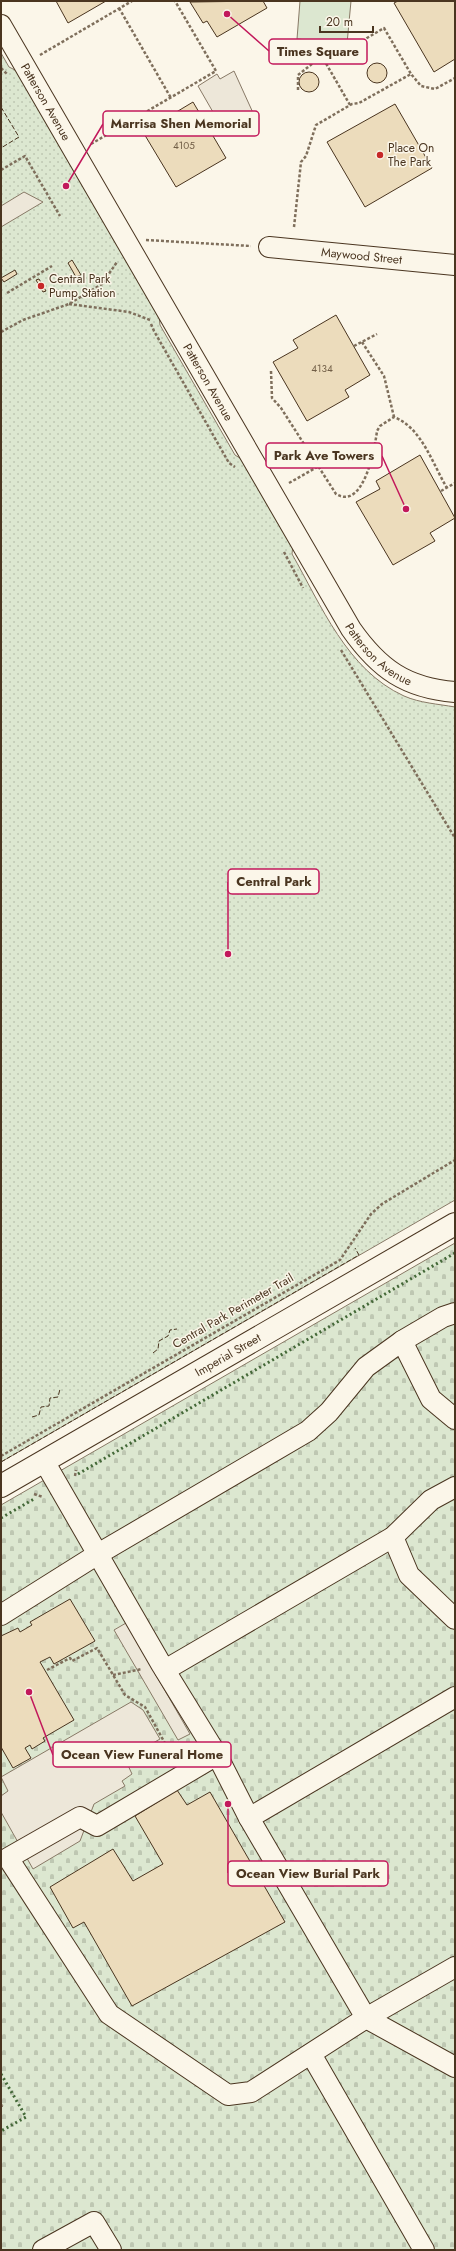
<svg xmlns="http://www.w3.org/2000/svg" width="456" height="2251" viewBox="0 0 456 2251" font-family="Jost,sans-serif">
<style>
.grass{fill:#dce7d0;stroke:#887966}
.cemetery{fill:url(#cemetery-stones);stroke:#887966}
.park{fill:url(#park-dots);stroke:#887966}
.parking{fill:#ede7d9;stroke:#887966}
.building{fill:#ecdcbc;stroke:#4a3520}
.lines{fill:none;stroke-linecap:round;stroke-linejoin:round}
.minor-casing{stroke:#4a3520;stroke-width:22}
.major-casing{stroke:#4a3520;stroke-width:24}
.path{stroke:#7f6f5c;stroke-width:2.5;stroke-dasharray:3 2;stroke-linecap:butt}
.minor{stroke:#fbf6e9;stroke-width:20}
.major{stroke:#fbf6e9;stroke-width:22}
.hedge{stroke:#436837;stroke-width:3;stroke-dasharray:2 3;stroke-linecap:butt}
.fence{stroke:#4a3520;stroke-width:1;stroke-dasharray:5 2;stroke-linecap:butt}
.poi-dot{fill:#c62828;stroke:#fbf6e9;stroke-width:1.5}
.labels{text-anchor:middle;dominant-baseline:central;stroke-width:3;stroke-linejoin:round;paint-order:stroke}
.number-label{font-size:10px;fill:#725f47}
.street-label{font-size:12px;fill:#4a3520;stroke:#fbf6e9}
.poi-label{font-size:12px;fill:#4a3520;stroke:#fbf6e9;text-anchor:start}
.leader{fill:none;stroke:#c2185b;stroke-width:1.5}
.callout-dot{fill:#c2185b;stroke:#fbf6e9;stroke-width:1.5}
.callout{fill:#fbf6e9;stroke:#c2185b;stroke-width:1.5}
.callout-label{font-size:13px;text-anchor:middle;font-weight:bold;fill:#4a3520}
</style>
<defs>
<pattern id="cemetery-stones" width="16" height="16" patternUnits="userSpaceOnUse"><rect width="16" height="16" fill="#dce7d0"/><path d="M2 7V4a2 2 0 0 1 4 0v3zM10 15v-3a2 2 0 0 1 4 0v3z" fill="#bec7b2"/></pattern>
<pattern id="park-dots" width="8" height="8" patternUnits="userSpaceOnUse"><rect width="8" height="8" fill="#dce7d0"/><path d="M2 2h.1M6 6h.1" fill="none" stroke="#bec7b2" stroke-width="1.8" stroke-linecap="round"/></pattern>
</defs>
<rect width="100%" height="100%" fill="#fbf6e9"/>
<path class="grass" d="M 300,1 L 351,1 L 347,44 L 297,39 Z"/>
<path class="cemetery" d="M 455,1243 L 455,2250 L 1,2250 L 1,2108 L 3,2106 L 1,2103 L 1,1505 Z"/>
<path class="park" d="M 1,53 L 9,67 L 17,71 L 159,316 L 160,325 L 235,455 L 243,460 L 293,544 L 292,554 C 321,605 347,670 404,696 C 420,703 438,704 455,707 L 455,1200 L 1,1462 Z"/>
<g class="parking">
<path d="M 234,71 L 254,115 L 225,133 L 198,86 L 217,74 L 220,79 Z"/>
<path d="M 24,192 L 43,202 L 1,227 L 1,206 Z"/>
<path d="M 126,1623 L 190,1734 L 178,1740 L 114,1630 Z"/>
<path d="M 131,1702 L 143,1710 L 160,1739 L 125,1759 L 132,1774 L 122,1781 L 125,1786 L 94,1804 L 80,1841 L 33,1869 L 1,1812 L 1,1796 L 8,1791 L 1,1777 Z"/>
</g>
<g class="building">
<path d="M 56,1 L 106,1 L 68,23 Z"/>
<path d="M 263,1 L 267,8 L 217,37 L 207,21 L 203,23 L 190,2 Z"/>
<path d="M 398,1 L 455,1 L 455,59 L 434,72 L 394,3 Z"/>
<circle cx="377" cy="73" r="10"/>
<circle cx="309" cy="82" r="10"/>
<path d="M 193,102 L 226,158 L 176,187 L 143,132 Z"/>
<path d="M 395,104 L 432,168 L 365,207 L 327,142 Z"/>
<path d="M 72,260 L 81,275 L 76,277 L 68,263 Z"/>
<path d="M 15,270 L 17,274 L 4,282 L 1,278 Z"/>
<path d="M 39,279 L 46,291 L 43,292 L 36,280 Z"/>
<path d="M 336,315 L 370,375 L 345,390 L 349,397 L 307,421 L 273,362 L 298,348 L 293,340 Z"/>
<path d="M 420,455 L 455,518 L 430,533 L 435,541 L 393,565 L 356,502 L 380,489 L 376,481 Z"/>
<path d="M 70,1599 L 95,1641 L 54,1664 L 50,1657 L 40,1662 L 74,1720 L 43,1738 L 45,1741 L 32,1749 L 30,1745 L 25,1748 L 31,1758 L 13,1768 L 1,1747 L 1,1636 L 18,1628 L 20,1632 L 32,1625 L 30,1622 Z"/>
<path d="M 177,1790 L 187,1805 L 210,1792 L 285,1922 L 132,2006 L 84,1922 L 73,1928 L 50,1887 L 113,1849 L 133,1881 L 163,1864 L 135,1816 Z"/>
</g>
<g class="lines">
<g class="minor-casing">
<g id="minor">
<path id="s1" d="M 1,25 L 351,629 C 379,669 406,688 455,692"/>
<path id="s2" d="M 269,247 L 455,265"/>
<path d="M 402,1341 L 431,1399 L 455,1419"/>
<path d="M 44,1461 L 161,1664 L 217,1755 L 249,1818 L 366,2018 L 455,2067"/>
<path d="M 393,1537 L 409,1575 L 455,1619"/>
<path d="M 1,1615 L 98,1554 L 308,1431 L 329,1412 L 366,1367 L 402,1341 L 443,1317 L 455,1313"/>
<path d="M 165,1670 L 393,1537 L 431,1500 L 455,1487"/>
<path d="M 217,1755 L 97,1826 L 80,1817 L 8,1858 L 109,2014 L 228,2095 L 251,2092 L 366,2018 L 455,1967"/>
<path d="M 249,1818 L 455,1697"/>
<path d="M 311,2054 L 424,2250"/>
<path d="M 43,2250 L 94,2222 L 111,2250"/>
</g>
</g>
<g class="major-casing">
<g id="major">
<path id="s3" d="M 1,1486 L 455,1224"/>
</g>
</g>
<g class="path">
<path d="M 119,8 L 171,98"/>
<path d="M 40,55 L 132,1"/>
<path d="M 1,68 L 8,75"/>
<path d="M 298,90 L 298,75 L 322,56"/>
<path d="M 350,105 L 320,53 L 324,46 L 358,48 L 367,38 L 384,28 L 411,74"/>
<path d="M 91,144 L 216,71 L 175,1"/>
<path d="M 1,170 L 25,156 L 60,216"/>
<path d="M 294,227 L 301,162 L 306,156 L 316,125 L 352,104 L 359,103 L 411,74 L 421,86 L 435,89 L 455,78"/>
<path d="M 146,240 L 251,246"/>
<path d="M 7,293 L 52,266"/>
<path d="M 69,304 L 129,312 L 150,320"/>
<path d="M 151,324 L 154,331 L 229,463 L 235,467"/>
<path d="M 1,332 L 23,320 L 69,304 L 102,284 L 117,262"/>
<path d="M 362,342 L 384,376 L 394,417"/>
<path d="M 354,346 L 377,334"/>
<path d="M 271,371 L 272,398 L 281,408 L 336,494 C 364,511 375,447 377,431 L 380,426 L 394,417 C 422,428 432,463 447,488"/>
<path d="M 289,483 L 319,466"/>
<path d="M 441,491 L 455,483"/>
<path d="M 284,552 L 303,588"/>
<path d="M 341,650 L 455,838"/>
<path d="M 1,1456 L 340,1260 L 371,1214 L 382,1204 L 455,1160"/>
<path d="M 75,1476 L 76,1470"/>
<path d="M 34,1494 L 43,1497"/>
<path d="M 47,1670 L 70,1658 L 72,1661 L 97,1648 L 125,1695 L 145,1707 L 172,1756 L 165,1760 L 167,1763"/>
<path d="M 113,1675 L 142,1669"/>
</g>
<use href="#minor" class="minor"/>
<use href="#major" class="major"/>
<g class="hedge">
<path d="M 78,1474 L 455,1253"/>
<path d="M 1,1518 L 34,1499"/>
<path d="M 1,2074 L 26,2117 L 1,2131"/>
</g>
<g class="fence">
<path d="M 1,107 L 19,137 L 1,148"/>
<path d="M 153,1353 L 158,1349 L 159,1341 L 168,1336 L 170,1330 L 177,1329"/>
<path d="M 32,1417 L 39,1415 L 41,1407 L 49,1406 L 50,1398 L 58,1397 L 60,1389"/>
<path d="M 1,1462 L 359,1255 L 355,1248"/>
</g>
</g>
<g class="poi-dot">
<circle cx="380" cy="155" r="4"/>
<circle cx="41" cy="286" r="4"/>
</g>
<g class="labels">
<g class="number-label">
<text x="184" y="145">4105</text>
<text x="322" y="368">4134</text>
</g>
<g class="street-label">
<text stroke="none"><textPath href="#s1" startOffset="89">Patterson Avenue</textPath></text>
<text stroke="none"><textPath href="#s2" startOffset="93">Maywood Street</textPath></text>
<text stroke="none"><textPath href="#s1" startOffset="413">Patterson Avenue</textPath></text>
<text stroke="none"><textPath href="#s1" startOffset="736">Patterson Avenue</textPath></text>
<text transform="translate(233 1311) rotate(-30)">Central Park Perimeter Trail</text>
<text stroke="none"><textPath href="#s3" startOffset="262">Imperial Street</textPath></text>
</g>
<g class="poi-label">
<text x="388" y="148">Place On<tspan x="388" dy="14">The Park</tspan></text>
<text x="49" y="279">Central Park<tspan x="49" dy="14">Pump Station</tspan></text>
</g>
</g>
<path class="leader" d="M227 14L269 51M66 186L103 124M406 509L382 456M228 954L228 882M29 1692L53 1755M228 1804L228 1873"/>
<g class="callout-dot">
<circle cx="227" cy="14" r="4"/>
<circle cx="66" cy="186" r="4"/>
<circle cx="406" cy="509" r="4"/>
<circle cx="228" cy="954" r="4"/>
<circle cx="29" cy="1692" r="4"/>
<circle cx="228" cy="1804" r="4"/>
</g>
<g class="callout">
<rect x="269" y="39" width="98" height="25" rx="4"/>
<rect x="103" y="111" width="156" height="25" rx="4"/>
<rect x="266" y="443" width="116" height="25" rx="4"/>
<rect x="228" y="869" width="91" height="25" rx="4"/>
<rect x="53" y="1742" width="178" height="25" rx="4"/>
<rect x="228" y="1861" width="160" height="25" rx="4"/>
</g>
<g class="callout-label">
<text x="318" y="56">Times Square</text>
<text x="181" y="128">Marrisa Shen Memorial</text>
<text x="324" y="460">Park Ave Towers</text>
<text x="274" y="886">Central Park</text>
<text x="142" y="1759">Ocean View Funeral Home</text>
<text x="308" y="1878">Ocean View Burial Park</text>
</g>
<rect width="456" height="2251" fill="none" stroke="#4a3520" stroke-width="4"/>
<path d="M320 26v6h53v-6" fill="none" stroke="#4a3520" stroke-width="2"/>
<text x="326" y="26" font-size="12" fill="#4a3520" stroke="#fbf6e9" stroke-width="3" paint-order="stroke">20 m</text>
</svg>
